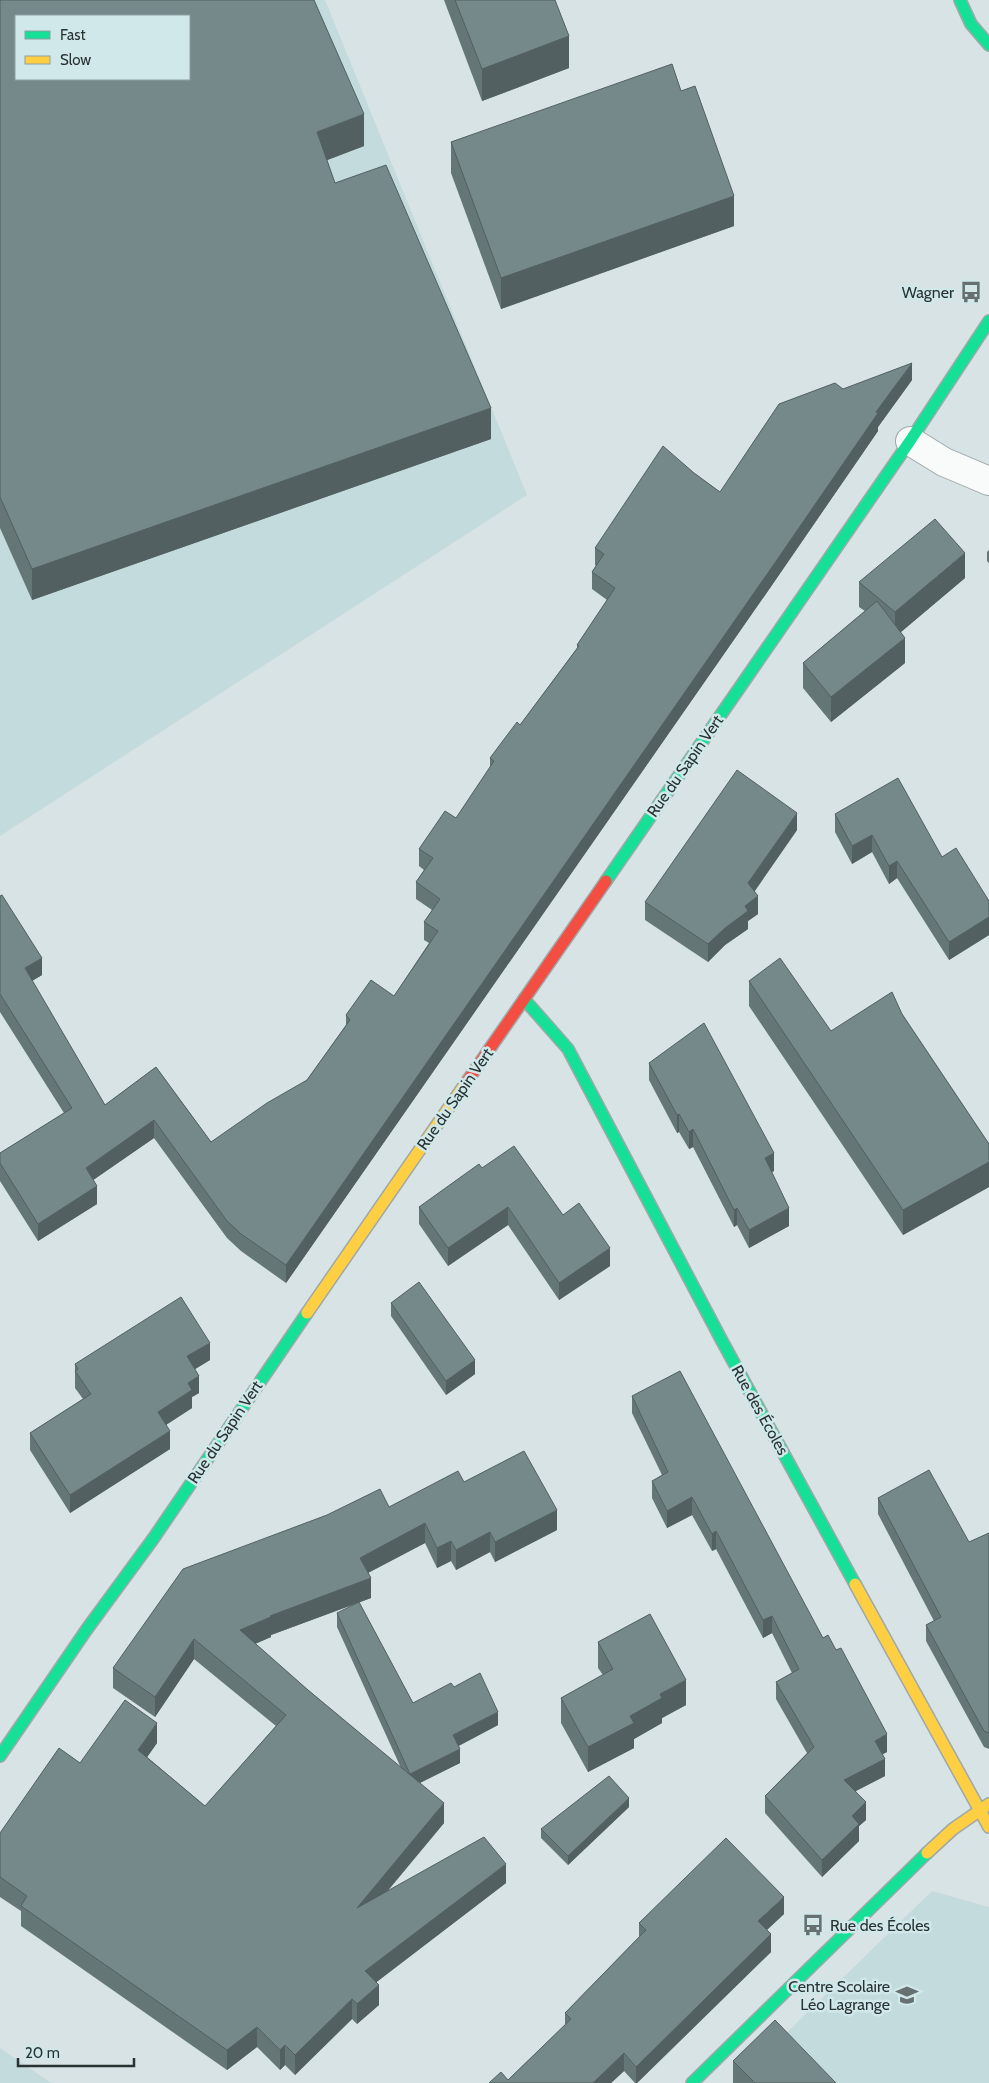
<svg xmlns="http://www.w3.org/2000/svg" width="989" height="2083" viewBox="0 0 989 2083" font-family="Cabin,sans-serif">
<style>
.built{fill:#c4dbdd;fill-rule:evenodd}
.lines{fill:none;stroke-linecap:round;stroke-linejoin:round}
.street-casing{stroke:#9fa8a9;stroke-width:30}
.fast-casing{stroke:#9fa8a9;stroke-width:14}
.slow-casing{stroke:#9fa8a9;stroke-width:14}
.jam-casing{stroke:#9fa8a9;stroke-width:14}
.street{stroke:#f9fbfb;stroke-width:28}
.fast{stroke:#16e098;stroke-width:11}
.slow{stroke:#ffcf43;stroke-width:11}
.jam{stroke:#f24e42;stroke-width:11}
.wall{fill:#657677}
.shaded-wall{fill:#526061}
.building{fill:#75898a;stroke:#526061;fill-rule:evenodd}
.labels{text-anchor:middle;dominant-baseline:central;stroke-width:5;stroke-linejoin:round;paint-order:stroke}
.poi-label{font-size:16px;fill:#293233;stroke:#d1e8ea;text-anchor:end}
.street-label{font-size:16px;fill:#293233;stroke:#d1e8ea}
</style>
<rect width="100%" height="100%" fill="#d7e3e4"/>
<g class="built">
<path d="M 0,0 L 325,0 L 527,495 L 0,836 ZM 16,16 L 189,16 L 189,79 L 16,79 Z"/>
<path d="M 932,1891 L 989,1907 L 989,2083 L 735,2083 Z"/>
<path d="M 0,2048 L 51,2083 L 0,2083 Z"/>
</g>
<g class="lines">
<g class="street-casing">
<path id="street" d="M 910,441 L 944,462 L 989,481"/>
</g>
<g class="fast-casing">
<g id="fast">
<path d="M 960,0 L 971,24 L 989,45"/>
<path d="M 606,881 L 910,441 L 989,321"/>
<path d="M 524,999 L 568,1049 L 722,1341 L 855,1584"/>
<path d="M 0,1756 L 87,1629 L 153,1539 L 307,1313"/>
<path d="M 692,2083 L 927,1853"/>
</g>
</g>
<g class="slow-casing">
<g id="slow">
<path d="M 307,1313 L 468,1080"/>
<path d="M 855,1584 L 989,1827"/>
<path d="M 927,1853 L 953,1829 L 989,1804"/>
</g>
</g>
<g class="jam-casing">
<path id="jam" d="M 468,1080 L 606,881"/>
</g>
<use href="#street" class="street"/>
<use href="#fast" class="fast"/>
<use href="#slow" class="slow"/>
<use href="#jam" class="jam"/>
</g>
<g class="wall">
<path d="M 0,0 L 364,146 L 327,160 L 335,183 L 491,439 L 32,600 L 0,528 Z"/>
<path d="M 444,0 L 555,0 L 569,68 L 482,101 Z"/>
<path d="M 681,91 L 734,226 L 501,309 L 451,173 L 451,142 Z"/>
<path d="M 912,380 L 878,427 L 878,431 L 770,588 L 286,1283 L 241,1251 L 227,1238 L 154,1138 L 93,1180 L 97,1204 L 38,1241 L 0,1181 L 0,1153 L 64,1113 L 0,1012 L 0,896 L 42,975 L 32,981 L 105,1105 L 156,1067 L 211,1142 L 307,1080 L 346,1025 L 346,1015 L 394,996 L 429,943 L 424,940 L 424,922 L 432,910 L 416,899 L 416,882 L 424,870 L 419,866 L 419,849 L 456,818 L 490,767 L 490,758 L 520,725 L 577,648 L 577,645 L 607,600 L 592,589 L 592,572 L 596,566 L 595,565 L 595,548 L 694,473 L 720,492 L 843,389 Z"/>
<path d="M 989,550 L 989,563 L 987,561 L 987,552 Z"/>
<path d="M 965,578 L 901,632 L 905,663 L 831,722 L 803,688 L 803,663 L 865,611 L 859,607 L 859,582 Z"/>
<path d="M 835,814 L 942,857 L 989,901 L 989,935 L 949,960 L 897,878 L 889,884 L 872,852 L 852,864 L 835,832 Z"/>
<path d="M 797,830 L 755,891 L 758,914 L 748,921 L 748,929 L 725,945 L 708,962 L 645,920 L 645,902 Z"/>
<path d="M 749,981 L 831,1031 L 902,1014 L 989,1144 L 989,1187 L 903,1235 L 749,1006 Z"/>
<path d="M 649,1063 L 774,1171 L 772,1172 L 789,1226 L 749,1248 L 737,1225 L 734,1227 L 693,1147 L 689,1149 L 679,1132 L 677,1133 L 649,1080 Z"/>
<path d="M 482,1168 L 563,1215 L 610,1266 L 559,1300 L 508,1225 L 448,1266 L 419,1224 L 419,1207 Z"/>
<path d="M 391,1303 L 475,1374 L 446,1395 L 391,1316 Z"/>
<path d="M 210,1360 L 195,1369 L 199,1393 L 192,1397 L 192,1408 L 166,1425 L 170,1449 L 70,1513 L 30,1450 L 30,1433 L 83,1399 L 75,1388 L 75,1364 Z"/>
<path d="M 632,1396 L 823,1638 L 887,1752 L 883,1754 L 885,1776 L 856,1791 L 866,1820 L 859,1826 L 859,1841 L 822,1877 L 765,1813 L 765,1796 L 807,1753 L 776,1699 L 776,1682 L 792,1673 L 772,1633 L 763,1638 L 716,1549 L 712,1551 L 692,1515 L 667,1528 L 652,1498 L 652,1481 L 662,1475 L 632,1413 Z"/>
<path d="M 464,1482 L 557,1530 L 495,1562 L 490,1552 L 456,1570 L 451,1561 L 437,1568 L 425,1543 L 368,1573 L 371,1598 L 271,1635 L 271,1637 L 255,1644 L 308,1690 L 401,1768 L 337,1627 L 337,1613 L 413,1703 L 454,1687 L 498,1725 L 458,1746 L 460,1763 L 419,1783 L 444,1823 L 387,1891 L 506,1883 L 376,1982 L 379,2005 L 357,2024 L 352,2019 L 295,2075 L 285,2065 L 280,2070 L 257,2047 L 227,2070 L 21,1926 L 21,1911 L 0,1897 L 0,1833 L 80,1763 L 157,1743 L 147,1757 L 205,1806 L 276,1726 L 194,1659 L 155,1717 L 113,1688 L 113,1668 L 389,1507 Z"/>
<path d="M 878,1498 L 969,1542 L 989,1533 L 989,1749 L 984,1747 L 926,1641 L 926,1625 L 934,1621 L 878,1514 Z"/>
<path d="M 598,1642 L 686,1705 L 662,1718 L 662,1723 L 634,1739 L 634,1748 L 588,1772 L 561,1723 L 561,1698 L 603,1675 L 598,1668 Z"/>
<path d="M 629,1807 L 568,1865 L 541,1838 L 541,1829 Z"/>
<path d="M 784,1914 L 767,1930 L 771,1952 L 637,2083 L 635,2083 L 624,2071 L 611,2083 L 489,2083 L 508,2080 L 565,2025 L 565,2013 L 639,1937 L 639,1923 Z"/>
<path d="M 733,2061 L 836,2083 L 733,2083 Z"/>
</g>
<g class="shaded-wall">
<path d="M 569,36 L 569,68 L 482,101 L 482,69 Z"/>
<path d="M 364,114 L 364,146 L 317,164 L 317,132 Z"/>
<path d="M 734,196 L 734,226 L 501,309 L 501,278 Z"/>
<path d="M 912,363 L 912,380 L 878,427 L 878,431 L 770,588 L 286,1283 L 286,1265 L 876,412 Z"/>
<path d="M 491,408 L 491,439 L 32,600 L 32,569 Z"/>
<path d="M 965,553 L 965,578 L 895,637 L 895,612 Z"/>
<path d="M 905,638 L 905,663 L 831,722 L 831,697 Z"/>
<path d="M 797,813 L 797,830 L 748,900 L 748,883 Z"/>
<path d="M 872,835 L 872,852 L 852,864 L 852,846 Z"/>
<path d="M 897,861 L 897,878 L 889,884 L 889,866 Z"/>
<path d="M 758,896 L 758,914 L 748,921 L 748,929 L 725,945 L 708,962 L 708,944 L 745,906 Z"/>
<path d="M 989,917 L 989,935 L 949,960 L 949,942 Z"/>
<path d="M 42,958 L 42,975 L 25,985 L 25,968 Z"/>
<path d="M 679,1114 L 679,1132 L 677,1133 L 677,1115 Z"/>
<path d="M 154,1120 L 154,1138 L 86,1185 L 86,1168 Z"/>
<path d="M 693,1129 L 693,1147 L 689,1149 L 689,1132 Z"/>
<path d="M 774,1153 L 774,1171 L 765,1175 L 765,1158 Z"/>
<path d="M 989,1162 L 989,1187 L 903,1235 L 903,1210 Z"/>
<path d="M 97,1186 L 97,1204 L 38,1241 L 38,1224 Z"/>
<path d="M 508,1207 L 508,1225 L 448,1266 L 448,1248 Z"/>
<path d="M 737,1208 L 737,1225 L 734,1227 L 734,1210 Z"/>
<path d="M 789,1208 L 789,1226 L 749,1248 L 749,1230 Z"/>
<path d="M 610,1248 L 610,1266 L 559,1300 L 559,1283 Z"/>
<path d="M 210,1343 L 210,1360 L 187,1374 L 187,1356 Z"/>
<path d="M 475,1360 L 475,1374 L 446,1395 L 446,1381 Z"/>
<path d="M 199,1376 L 199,1393 L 192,1397 L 192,1408 L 158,1430 L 158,1412 L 188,1383 Z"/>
<path d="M 170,1431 L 170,1449 L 70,1513 L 70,1495 Z"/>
<path d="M 692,1497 L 692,1515 L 667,1528 L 667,1511 Z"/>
<path d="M 557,1510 L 557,1530 L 495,1562 L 495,1542 Z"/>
<path d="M 425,1523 L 425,1543 L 360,1577 L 360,1558 Z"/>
<path d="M 716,1531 L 716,1549 L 712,1551 L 712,1534 Z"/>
<path d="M 490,1532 L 490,1552 L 456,1570 L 456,1550 Z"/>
<path d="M 451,1541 L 451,1561 L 437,1568 L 437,1548 Z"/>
<path d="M 371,1578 L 371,1598 L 271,1635 L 271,1637 L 240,1650 L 240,1630 L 270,1616 Z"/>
<path d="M 772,1616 L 772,1633 L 763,1638 L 763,1620 Z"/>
<path d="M 194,1639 L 194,1659 L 155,1717 L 155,1697 Z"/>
<path d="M 686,1680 L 686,1705 L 662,1718 L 662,1723 L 634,1739 L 634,1748 L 588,1772 L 588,1747 L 660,1694 Z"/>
<path d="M 498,1712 L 498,1725 L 453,1749 L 453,1735 Z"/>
<path d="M 157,1723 L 157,1743 L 138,1770 L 138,1750 Z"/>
<path d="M 887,1734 L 887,1752 L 875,1758 L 875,1741 Z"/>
<path d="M 460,1749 L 460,1763 L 410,1788 L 410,1774 Z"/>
<path d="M 885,1759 L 885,1776 L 844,1797 L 844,1780 Z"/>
<path d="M 629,1798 L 629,1807 L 568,1865 L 568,1856 Z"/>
<path d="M 866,1802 L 866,1820 L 859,1826 L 859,1841 L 822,1877 L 822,1860 L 852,1816 Z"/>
<path d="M 444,1803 L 444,1823 L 357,1928 L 357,1908 Z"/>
<path d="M 506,1864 L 506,1883 L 365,1991 L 365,1971 Z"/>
<path d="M 784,1897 L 784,1914 L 758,1938 L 758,1921 Z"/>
<path d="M 771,1934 L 771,1952 L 637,2083 L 636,2083 L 636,2067 Z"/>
<path d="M 379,1985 L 379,2005 L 357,2024 L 357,2004 Z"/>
<path d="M 352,1999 L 352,2019 L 295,2075 L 295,2055 Z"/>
<path d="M 257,2027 L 257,2047 L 227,2070 L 227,2050 Z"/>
<path d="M 285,2045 L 285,2065 L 280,2070 L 280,2050 Z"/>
<path d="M 624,2053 L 624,2071 L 611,2083 L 593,2083 Z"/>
</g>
<g class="building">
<path d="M 0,0 L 314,0 L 364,114 L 317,132 L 335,183 L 386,165 L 491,408 L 32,569 L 0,497 ZM 16,16 L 189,16 L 189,79 L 16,79 Z"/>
<path d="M 455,0 L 555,0 L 569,36 L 482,69 Z"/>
<path d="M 672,64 L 681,91 L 695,86 L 734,196 L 501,278 L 451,142 Z"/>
<path d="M 912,363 L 876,412 L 878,413 L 770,570 L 286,1265 L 241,1234 L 227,1221 L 154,1120 L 86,1168 L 97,1186 L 38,1224 L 0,1163 L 0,1153 L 72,1108 L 0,994 L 0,896 L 2,895 L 42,958 L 25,968 L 105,1105 L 156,1067 L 211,1142 L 267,1103 L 307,1080 L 350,1020 L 346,1015 L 371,980 L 394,996 L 438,931 L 424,922 L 440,899 L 416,882 L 433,858 L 419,849 L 445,811 L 456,818 L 494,761 L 490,758 L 517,722 L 520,725 L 579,646 L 577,645 L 615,588 L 592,572 L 604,554 L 595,548 L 663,446 L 694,473 L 720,492 L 779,404 L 835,383 L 843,389 Z"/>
<path d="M 935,519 L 965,553 L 895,612 L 859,582 Z"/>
<path d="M 877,601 L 905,638 L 831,697 L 803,663 Z"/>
<path d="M 737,770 L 797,813 L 748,883 L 758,896 L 745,906 L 748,911 L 725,928 L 708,944 L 645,902 Z"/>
<path d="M 898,778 L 942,857 L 956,848 L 989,901 L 989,917 L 949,942 L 897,861 L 889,866 L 872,835 L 852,846 L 835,814 Z"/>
<path d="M 780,958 L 831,1031 L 892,992 L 902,1014 L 989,1144 L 989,1162 L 903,1210 L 749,981 Z"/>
<path d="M 704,1023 L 774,1153 L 765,1158 L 789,1208 L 749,1230 L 737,1208 L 734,1210 L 693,1129 L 689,1132 L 679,1114 L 677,1115 L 649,1063 Z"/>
<path d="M 514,1146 L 563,1215 L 579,1203 L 610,1248 L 559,1283 L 508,1207 L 448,1248 L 419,1207 L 479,1164 L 482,1168 Z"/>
<path d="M 419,1282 L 475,1360 L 446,1381 L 391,1303 Z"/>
<path d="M 181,1297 L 210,1343 L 187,1356 L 199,1376 L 188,1383 L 192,1390 L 158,1412 L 170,1431 L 70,1495 L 30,1433 L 91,1394 L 75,1371 L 78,1369 L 75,1364 Z"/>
<path d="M 680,1371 L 823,1638 L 828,1635 L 836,1650 L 841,1648 L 887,1734 L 875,1741 L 885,1759 L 844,1780 L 866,1802 L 852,1816 L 859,1824 L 822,1860 L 765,1796 L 814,1747 L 776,1682 L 799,1669 L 772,1616 L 763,1620 L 716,1531 L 712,1534 L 692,1497 L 667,1511 L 652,1481 L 668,1472 L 632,1396 Z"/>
<path d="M 524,1451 L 557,1510 L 495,1542 L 490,1532 L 456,1550 L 451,1541 L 437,1548 L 425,1523 L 360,1558 L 371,1578 L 270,1616 L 271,1617 L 240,1630 L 308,1690 L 444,1803 L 357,1908 L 484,1837 L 506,1864 L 365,1971 L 379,1985 L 357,2004 L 352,1999 L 295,2055 L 285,2045 L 280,2050 L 257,2027 L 227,2050 L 21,1906 L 27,1896 L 0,1877 L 0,1833 L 59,1748 L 80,1763 L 125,1700 L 157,1723 L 138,1750 L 205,1806 L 286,1715 L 194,1639 L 155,1697 L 113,1668 L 183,1569 L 327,1515 L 380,1489 L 389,1507 L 458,1471 L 464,1482 Z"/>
<path d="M 929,1470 L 969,1542 L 989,1533 L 989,1733 L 984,1731 L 926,1625 L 941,1617 L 878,1498 Z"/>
<path d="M 359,1602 L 413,1703 L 451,1683 L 454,1687 L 480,1673 L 498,1712 L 453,1735 L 460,1749 L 410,1774 L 337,1613 Z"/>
<path d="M 650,1614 L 686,1680 L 660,1694 L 662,1698 L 630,1716 L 634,1723 L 588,1747 L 561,1698 L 613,1669 L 598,1642 Z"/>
<path d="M 609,1776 L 629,1798 L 568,1856 L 541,1829 Z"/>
<path d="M 726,1838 L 784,1897 L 758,1921 L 771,1934 L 636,2067 L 624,2053 L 593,2083 L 489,2083 L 501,2072 L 508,2080 L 571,2019 L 565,2013 L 646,1930 L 639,1923 Z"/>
<path d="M 775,2020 L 836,2083 L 755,2083 L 733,2061 Z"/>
</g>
<defs>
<g id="bus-bare" transform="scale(1.725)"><path d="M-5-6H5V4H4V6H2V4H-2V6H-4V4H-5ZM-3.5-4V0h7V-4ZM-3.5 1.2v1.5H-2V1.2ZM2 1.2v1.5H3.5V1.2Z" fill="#667071" stroke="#d1e8ea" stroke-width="2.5" paint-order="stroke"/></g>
<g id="school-bare" transform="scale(1.725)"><path d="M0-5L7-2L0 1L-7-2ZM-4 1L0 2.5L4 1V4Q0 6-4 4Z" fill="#667071" stroke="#d1e8ea" stroke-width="2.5" paint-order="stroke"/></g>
</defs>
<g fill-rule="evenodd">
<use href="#bus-bare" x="971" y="292"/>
<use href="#bus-bare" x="813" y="1925"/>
<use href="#school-bare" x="907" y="1995"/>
</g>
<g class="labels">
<g class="poi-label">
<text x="954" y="292">Wagner</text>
<text x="830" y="1925" text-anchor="start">Rue des Écoles</text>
<text x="890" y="1986">Centre Scolaire<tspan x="890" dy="18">Léo Lagrange</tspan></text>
</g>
<g class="street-label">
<text transform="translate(685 766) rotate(-55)">Rue du Sapin Vert</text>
<text transform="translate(455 1099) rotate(-55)">Rue du Sapin Vert</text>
<text transform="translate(760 1410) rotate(61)">Rue des Écoles</text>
<text transform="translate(225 1432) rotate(-56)">Rue du Sapin Vert</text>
</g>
</g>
<rect x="15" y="15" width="175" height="65" fill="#d1e8ea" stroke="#8e9fa1"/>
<rect x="25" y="31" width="25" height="8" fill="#16e098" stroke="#8e9fa1"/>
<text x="60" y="40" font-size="15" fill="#293233">Fast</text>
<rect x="25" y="56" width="25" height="8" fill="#ffcf43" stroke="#8e9fa1"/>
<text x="60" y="65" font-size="15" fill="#293233">Slow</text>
<path d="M18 2058v8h116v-8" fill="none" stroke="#293233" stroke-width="2.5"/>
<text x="25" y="2058" font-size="15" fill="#293233" stroke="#d1e8ea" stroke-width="4" paint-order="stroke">20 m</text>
</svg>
